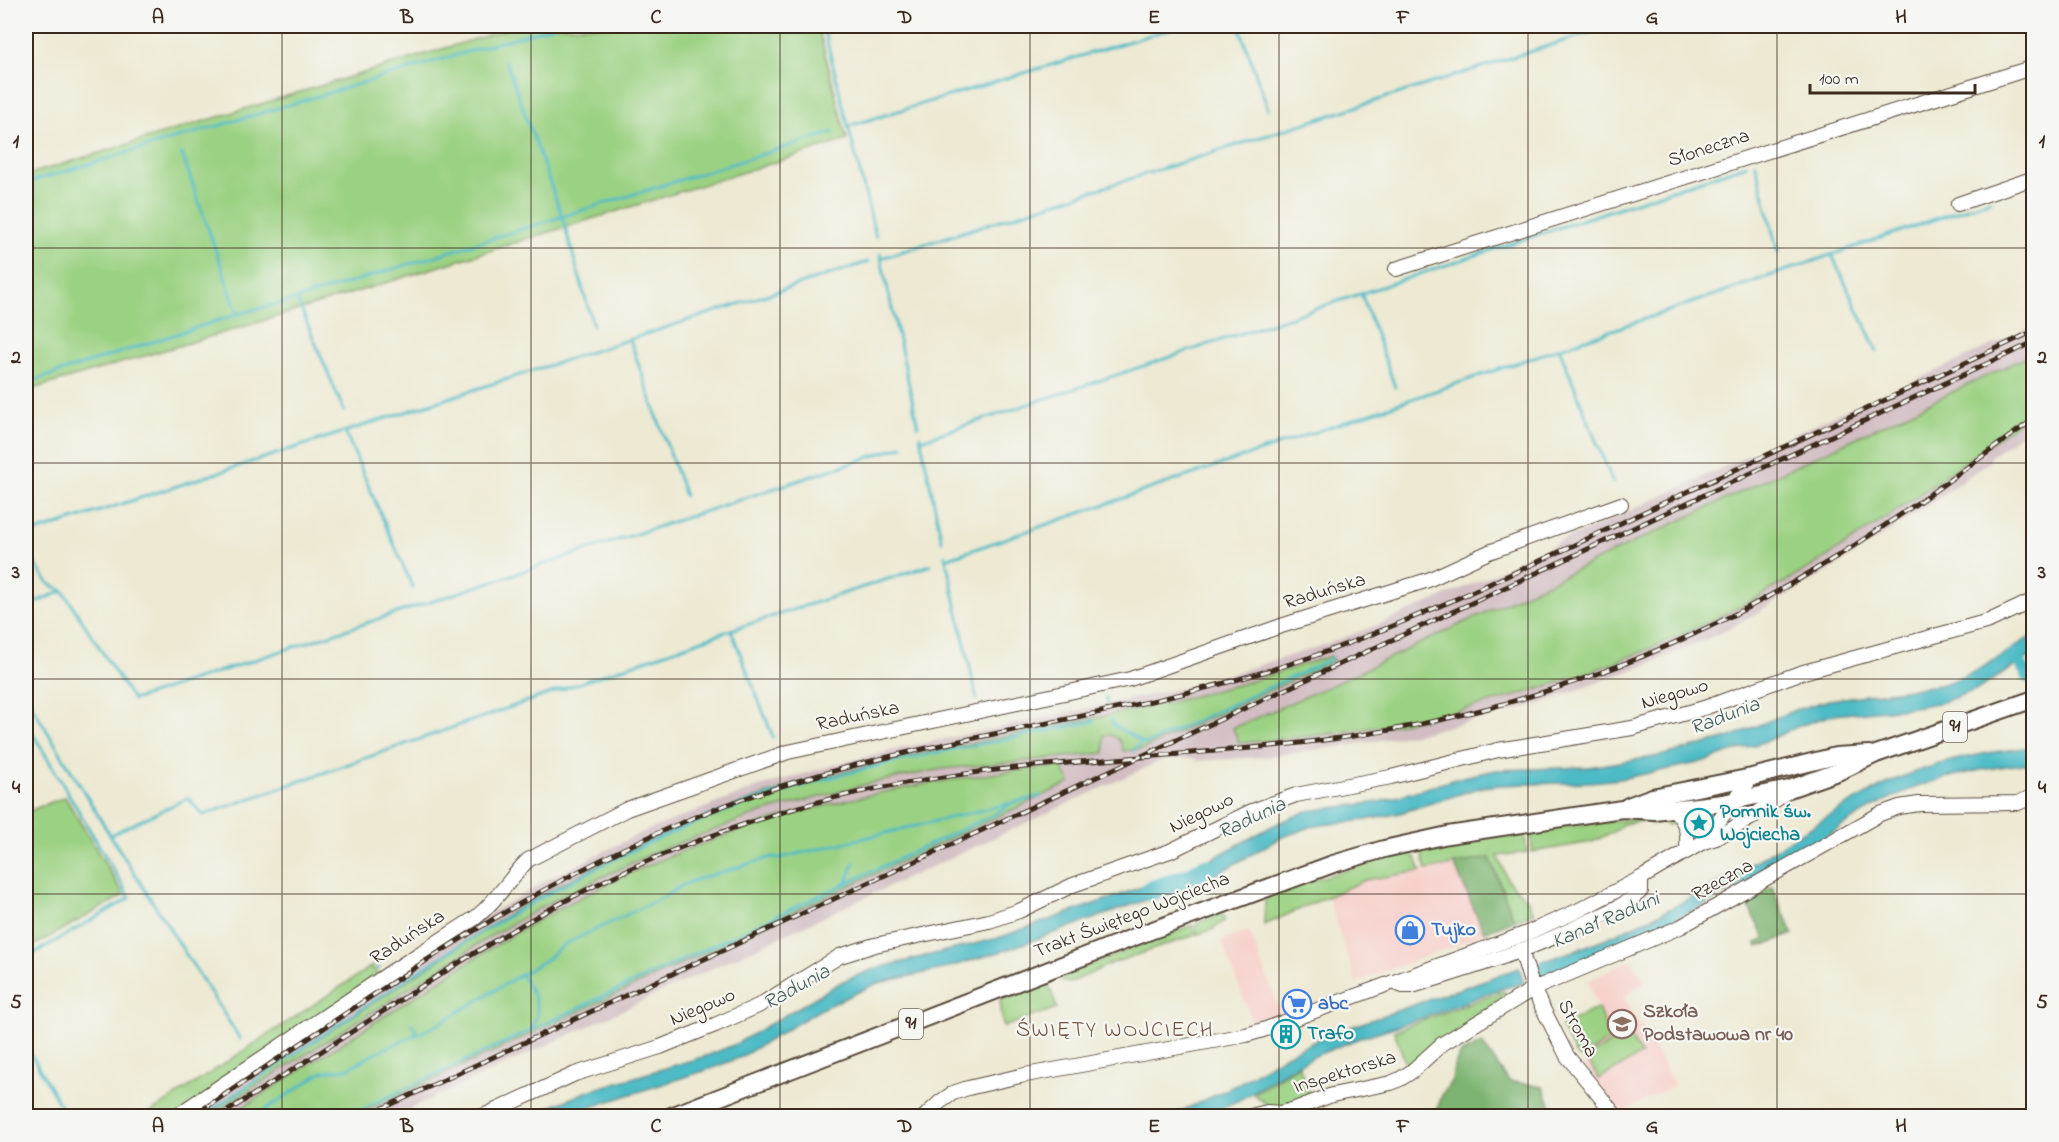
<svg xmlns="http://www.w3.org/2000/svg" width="2059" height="1142" viewBox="0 0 2059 1142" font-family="'Indie Flower',sans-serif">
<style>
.built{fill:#f7d0cb}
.industrial{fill:#d2bec2}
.green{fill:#9bd182;stroke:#6b7e50;stroke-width:1.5}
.forest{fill:#7cb370;stroke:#5c6e47;stroke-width:1.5}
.water{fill:#4dbbc6;stroke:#447272;stroke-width:1.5}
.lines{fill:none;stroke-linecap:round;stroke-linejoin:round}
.stream{stroke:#4dbbc6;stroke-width:3}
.canal{stroke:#4dbbc6;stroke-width:12}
.river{stroke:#4dbbc6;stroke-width:20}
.minor-casing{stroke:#564739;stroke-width:16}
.major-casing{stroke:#564739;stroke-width:20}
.minor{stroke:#fff;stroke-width:14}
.major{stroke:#fff;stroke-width:16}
.rail-casing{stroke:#3b2a1e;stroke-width:5}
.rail{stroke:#f6f6f2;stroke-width:3;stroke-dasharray:9;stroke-linecap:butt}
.grid{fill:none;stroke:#3b2a1e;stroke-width:1.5;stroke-opacity:0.55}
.labels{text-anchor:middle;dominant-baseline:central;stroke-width:4.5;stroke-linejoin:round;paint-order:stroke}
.shield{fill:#f6f6f2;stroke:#73675e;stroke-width:1.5}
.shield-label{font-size:18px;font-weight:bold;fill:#3b2a1e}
.street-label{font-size:20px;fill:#3b2a1e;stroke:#f6f6f2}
.culture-label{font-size:20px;font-weight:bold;fill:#0d838f;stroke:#f6f6f2;text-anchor:start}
.shop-label{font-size:20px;font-weight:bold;fill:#366cbe;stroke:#f6f6f2;text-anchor:start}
.education-label{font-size:20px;font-weight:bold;fill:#785e54;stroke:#f6f6f2;text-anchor:start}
.water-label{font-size:21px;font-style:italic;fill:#415d59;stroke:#f6f6f2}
.quarter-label{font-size:22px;letter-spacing:1.5px;fill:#72523c;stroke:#f6f6f2}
.neatline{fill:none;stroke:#3b2a1e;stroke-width:2}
.grid-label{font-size:20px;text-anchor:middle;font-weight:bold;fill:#3b2a1e}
</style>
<rect width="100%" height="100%" fill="#f6f6f2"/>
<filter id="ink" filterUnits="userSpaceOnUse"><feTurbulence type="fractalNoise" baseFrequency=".0167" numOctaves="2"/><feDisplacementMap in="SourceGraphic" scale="12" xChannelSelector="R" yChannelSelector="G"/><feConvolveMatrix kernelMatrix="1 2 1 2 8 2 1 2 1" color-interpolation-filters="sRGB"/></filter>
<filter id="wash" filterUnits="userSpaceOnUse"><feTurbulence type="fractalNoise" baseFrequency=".008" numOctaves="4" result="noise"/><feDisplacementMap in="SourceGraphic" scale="24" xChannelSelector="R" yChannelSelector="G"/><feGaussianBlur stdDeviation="1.35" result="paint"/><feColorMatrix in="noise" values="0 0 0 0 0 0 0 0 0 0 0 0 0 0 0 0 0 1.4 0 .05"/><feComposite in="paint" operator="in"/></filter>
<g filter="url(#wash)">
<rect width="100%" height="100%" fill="#ede9d3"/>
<g class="built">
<path d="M 1454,864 L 1484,932 L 1462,943 L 1356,982 L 1328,897 L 1365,880 Z"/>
<path d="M 1249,931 L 1281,1013 L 1253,1023 L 1221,941 Z"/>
<path d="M 1631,960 L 1645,982 L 1624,997 L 1675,1085 L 1622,1112 L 1587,1071 L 1583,1056 L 1610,1039 L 1588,981 Z"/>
</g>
<path class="industrial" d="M 2033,326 L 2033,425 L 1991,456 L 1989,462 L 1921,510 L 1827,572 L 1725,631 L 1654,662 L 1539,704 L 1426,732 L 1351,745 L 1265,757 L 1197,761 L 1194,758 L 1162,760 L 394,1116 L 184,1116 L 479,920 L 545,881 L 643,832 L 756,788 L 830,766 L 907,747 L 1191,686 L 1324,645 L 1375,626 L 1486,578 L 1573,535 L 1593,528 L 1863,402 L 1867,403 Z"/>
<g class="green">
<path d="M 518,26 L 818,26 L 847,140 L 253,324 L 26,391 L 26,175 Z"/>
<path d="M 2033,354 L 2033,412 C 1953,470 1873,531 1787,581 C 1674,646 1550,692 1423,719 C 1362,731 1301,738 1239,743 L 1233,728 L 1334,684 Z"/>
<path d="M 1331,656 L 1334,661 L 1143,749 L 1123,751 C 1122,740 1115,734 1104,735 L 1105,753 L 943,769 L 871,783 L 760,813 L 657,851 L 558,898 L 494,934 L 209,1116 L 201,1116 L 519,907 L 615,855 L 685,825 L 758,797 L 833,774 L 908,756 L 1167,703 L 1248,682 Z"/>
<path d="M 1064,766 L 1064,771 L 1070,783 L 355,1116 L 229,1116 C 287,1079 345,1041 403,1004 C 484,951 567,899 656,862 C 787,807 923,778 1064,766 Z"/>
<path d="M 65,797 L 124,895 L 26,950 L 26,812 Z"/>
<path d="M 1659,816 L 1672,817 L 1680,824 L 1665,825 L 1663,822 L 1651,824 L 1647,820 L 1623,824 L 1619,829 L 1592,842 L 1532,852 L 1531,833 L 1539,829 Z"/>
<path d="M 1520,832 L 1525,837 L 1527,852 L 1498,856 L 1508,881 L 1528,900 L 1534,913 L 1514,920 L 1490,858 L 1426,870 L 1421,851 L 1425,848 Z"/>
<path d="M 1408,852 L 1416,858 L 1421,871 L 1365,880 L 1264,925 L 1265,900 L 1268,896 L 1316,879 Z"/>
<path d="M 1221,914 L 1225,917 L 1224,921 L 1213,929 L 1110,964 L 1070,983 L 1061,981 L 1066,974 L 1192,925 L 1195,932 L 1197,932 L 1196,926 L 1197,923 Z"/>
<path d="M 372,966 L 384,984 L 184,1116 L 145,1116 Z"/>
<path d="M 1043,983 L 1049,985 L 1057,1008 L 1003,1027 L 1000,1000 Z"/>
<path d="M 1503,991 L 1506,994 L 1408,1070 L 1394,1031 Z"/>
<path d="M 1598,1008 L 1610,1039 L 1580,1058 L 1574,1052 L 1561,1026 Z"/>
<path d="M 1628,1033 L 1641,1055 L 1599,1079 L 1586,1057 Z"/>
<path d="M 1299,1065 L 1311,1098 L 1273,1109 L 1253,1094 Z"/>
</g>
<g class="forest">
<path d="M 1490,858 L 1514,920 L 1484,932 L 1454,864 Z"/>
<path d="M 1772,887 L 1793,934 L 1758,947 L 1756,943 L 1765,939 L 1745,900 Z"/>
<path d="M 1482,1043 L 1509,1081 L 1543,1087 L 1555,1116 L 1435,1116 L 1442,1095 L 1452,1080 L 1454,1066 L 1461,1053 Z"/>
</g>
<g class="water">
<path d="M 2033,635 L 2033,655 L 1978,689 L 1943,702 L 1908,708 L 1832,715 L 1799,726 L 1766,741 L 1698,763 L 1620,779 L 1592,782 L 1501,785 L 1482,787 L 1400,813 L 1366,820 L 1313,826 L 1280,838 L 1217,874 L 1184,886 L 1180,873 L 1212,859 L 1274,825 L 1307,811 L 1379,802 L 1463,777 L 1496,770 L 1588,767 L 1660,756 L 1728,738 L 1795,710 L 1829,700 L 1939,685 C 1974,676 2003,655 2033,635 Z"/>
<path d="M 2033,747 L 2033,763 C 1991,767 1949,774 1909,790 C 1863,808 1823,841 1779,865 C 1702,907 1624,947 1541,978 L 1536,963 C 1617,940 1699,896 1771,852 C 1815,825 1860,794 1909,774 C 1949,759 1992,751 2033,747 Z"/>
<path d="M 1173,876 L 1177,889 L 1003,951 L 943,969 L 878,983 L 821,1009 L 741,1057 L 713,1068 L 594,1106 L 569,1116 L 529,1116 L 588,1091 L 709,1055 L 736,1044 L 843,981 L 874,969 L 998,938 Z"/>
<path d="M 1519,968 L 1524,983 L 1497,990 L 1426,1017 L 1362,1037 L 1315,1056 L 1288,1070 L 1241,1099 L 1205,1116 L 1171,1116 L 1236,1085 L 1282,1057 L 1328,1035 Z"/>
</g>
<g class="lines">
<g class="stream">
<path d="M 823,26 L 876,237"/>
<path d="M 1239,26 L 1268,109"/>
<path d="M 506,62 L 562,216 L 593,325"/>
<path d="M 849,126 L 1180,26"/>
<path d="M 182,154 L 238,314"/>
<path d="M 1755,162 L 1778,252"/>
<path d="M 26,183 L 554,26"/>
<path d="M 880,254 L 918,426"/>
<path d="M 1832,255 L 1877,351"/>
<path d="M 881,258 L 1611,26"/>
<path d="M 1361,293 L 1395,387"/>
<path d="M 297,299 L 344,411"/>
<path d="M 630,340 L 685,496"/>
<path d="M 1559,348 L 1613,483"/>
<path d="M 26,383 L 238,314 L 297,299 L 834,132"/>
<path d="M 345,432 L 413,588"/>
<path d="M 920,436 L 942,541"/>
<path d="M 921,440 L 1747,165"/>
<path d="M 26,535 L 868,262"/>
<path d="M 26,551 L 48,583 L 63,591 L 133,700 L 903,446"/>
<path d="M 945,555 L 977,699"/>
<path d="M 946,559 L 1991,200"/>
<path d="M 26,606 L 63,591"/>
<path d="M 731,630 L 773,737"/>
<path d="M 26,696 L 110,835"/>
<path d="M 1106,697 L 1107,702"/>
<path d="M 1112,720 L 1112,724 L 1146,744 L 1331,659"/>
<path d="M 26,722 L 130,898 L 26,958"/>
<path d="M 1133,751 L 1142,742"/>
<path d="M 846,884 L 854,863"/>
<path d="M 375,962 L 379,969"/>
<path d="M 521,974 C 528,986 539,1001 537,1016 C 536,1020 532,1026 531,1030"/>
<path d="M 418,1034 L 437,1025 L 547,959 L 563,945 L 664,897 L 681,886 L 692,881 L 772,857 L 780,858 L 1041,796"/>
<path d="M 240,1039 L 110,835 L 188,798 L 203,815 L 731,630 L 931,565"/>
<path d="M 26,1045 L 66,1116"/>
<path d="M 203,1116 C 373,1002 539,879 733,808 C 849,765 974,747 1094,721"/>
<path d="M 256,1116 L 322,1072 L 347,1069 L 380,1051 L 418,1034 L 412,1024"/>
<path d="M 347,1116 L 995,814 L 1012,803"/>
</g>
<path class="canal" d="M 2015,654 L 2028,677"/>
<path class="river" d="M 1150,891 L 1188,878 L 1206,868"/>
</g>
</g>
<g filter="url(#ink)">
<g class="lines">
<g class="minor-casing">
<g id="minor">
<path d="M 1958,204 L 2034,178"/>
<path d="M 1396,269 L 2034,67"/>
<path d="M 1673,808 C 1687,824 1688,830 1687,851"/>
<path d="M 1703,842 L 1752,777"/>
<path d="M 1521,950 L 1533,989 L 1567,1056 L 1616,1116"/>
<path d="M 1393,982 L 1403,986 L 1412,986 C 1471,968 1530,950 1585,923 C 1605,914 1624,906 1641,891 L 1641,878"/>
<path d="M 176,1116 L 391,972 L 475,918 C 496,902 509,879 528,860 L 627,809 L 788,752 L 1130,679 L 1281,626 L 1428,580 L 1489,552 L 1621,504"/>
<path d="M 483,1116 L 575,1074 L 660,1047 L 715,1025 L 758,1006 L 840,956 L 875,945 L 989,921 L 1019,911 L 1073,885 L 1170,851 L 1252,811 L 1296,795 L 1391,777 L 1498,750 L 1632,728 L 1704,708 L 1800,673 L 1989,621 L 2034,600"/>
<path d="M 925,1116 L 940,1102 L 953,1093 L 968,1088 L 1020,1076 L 1246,1035 L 1263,1030 L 1527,933 L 1575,912 L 1641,878 L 1703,842 L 1716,838 L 1751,818 L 1789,790"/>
<path d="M 1251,1116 L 1267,1112 L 1281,1113 L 1292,1110 L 1332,1095 L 1391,1083 L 1400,1079 L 1411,1072 L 1442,1044 L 1533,989 L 1680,927 L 1880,814 L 1899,807 L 1919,804 L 2018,803 L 2034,796"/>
</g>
</g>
<g class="major-casing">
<g id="major">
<path d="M 1628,806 L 1652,797 L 1752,777 L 1836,756 L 1869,754"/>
<path d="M 671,1116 L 1150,931 L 1333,864 L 1384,849 L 1448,835 L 1622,809 L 1654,811 L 1723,803 L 1789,789 L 1840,771 L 1876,754 L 2034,699"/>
</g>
</g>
<use href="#minor" class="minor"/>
<use href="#major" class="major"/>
<g class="rail-casing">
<g id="rail">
<path d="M 193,1116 C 373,997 548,865 754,795 C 936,733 1131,719 1314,656 C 1431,614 1544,559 1657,506 C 1782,447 1908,389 2034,331"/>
<path d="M 220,1116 C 273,1082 326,1049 379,1014 C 448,969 518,924 592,887 C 657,854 726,829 796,808 C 976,756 1163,763 1347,737 C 1514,713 1677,654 1821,566 C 1895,522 1964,469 2034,419"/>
<path d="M 366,1116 L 2034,342"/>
</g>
</g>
<use href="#rail" class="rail"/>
</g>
</g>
<path class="grid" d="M 282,26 L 282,1116M 531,26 L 531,1116M 780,26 L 780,1116M 1030,26 L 1030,1116M 1279,26 L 1279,1116M 1528,26 L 1528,1116M 1777,26 L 1777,1116M 26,248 L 2034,248M 26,463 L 2034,463M 26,679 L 2034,679M 26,894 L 2034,894"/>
<defs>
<g id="sight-ring" transform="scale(1.5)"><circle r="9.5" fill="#f6f6f2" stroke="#0f9aa8" stroke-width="1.5"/><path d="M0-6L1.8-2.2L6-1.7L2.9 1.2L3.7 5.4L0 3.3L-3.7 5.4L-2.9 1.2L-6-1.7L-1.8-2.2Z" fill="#0f9aa8"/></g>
<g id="shop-ring" transform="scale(1.5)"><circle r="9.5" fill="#f6f6f2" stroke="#3f7fe0" stroke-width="1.5"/><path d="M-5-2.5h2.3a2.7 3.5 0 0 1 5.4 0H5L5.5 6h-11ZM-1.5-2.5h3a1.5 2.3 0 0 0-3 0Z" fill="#3f7fe0"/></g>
<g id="supermarket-ring" transform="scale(1.5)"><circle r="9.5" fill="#f6f6f2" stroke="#3f7fe0" stroke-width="1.5"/><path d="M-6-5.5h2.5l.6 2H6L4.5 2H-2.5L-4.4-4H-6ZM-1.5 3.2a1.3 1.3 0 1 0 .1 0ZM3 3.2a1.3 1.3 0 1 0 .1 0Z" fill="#3f7fe0"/></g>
<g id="school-ring" transform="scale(1.5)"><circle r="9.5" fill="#f6f6f2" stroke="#8d6e63" stroke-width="1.5"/><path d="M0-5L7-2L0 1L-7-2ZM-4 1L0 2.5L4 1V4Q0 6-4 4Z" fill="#8d6e63"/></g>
<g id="building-ring" transform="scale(1.5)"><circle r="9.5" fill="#f6f6f2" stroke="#0f9aa8" stroke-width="1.5"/><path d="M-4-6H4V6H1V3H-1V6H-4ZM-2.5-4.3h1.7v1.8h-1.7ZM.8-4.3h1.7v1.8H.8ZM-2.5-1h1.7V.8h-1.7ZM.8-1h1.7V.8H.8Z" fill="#0f9aa8"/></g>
</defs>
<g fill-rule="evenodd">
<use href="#sight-ring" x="1699" y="823"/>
<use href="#shop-ring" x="1410" y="930"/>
<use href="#supermarket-ring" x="1297" y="1004"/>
<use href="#school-ring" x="1622" y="1024"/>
<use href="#building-ring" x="1286" y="1034"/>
</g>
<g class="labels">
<g class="shield">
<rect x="1943" y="712" width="24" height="30" rx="4.5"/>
<rect x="899" y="1009" width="24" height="30" rx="4.5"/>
</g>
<g class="shield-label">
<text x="1955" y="727">91</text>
<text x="911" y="1024">91</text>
</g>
<g class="street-label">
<text transform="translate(1709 149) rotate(-18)">Słoneczna</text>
<text transform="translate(1325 592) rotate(-17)">Raduńska</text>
<text transform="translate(1675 695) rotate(-16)">Niegowo</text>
<text transform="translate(858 717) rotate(-12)">Raduńska</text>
<text transform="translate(1202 814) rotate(-26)">Niegowo</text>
<text transform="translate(1723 881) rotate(-29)">Rzeczna</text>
<text transform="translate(1132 916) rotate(-21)">Trakt Świętego Wojciecha</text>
<text transform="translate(408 938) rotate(-33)">Raduńska</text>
<text transform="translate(703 1008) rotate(-23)">Niegowo</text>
<text transform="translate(1577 1029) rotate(61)">Stroma</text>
<text transform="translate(1345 1073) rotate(-17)">Inspektorska</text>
</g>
<g class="culture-label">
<text x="1720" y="812">Pomnik św.<tspan x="1720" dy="23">Wojciecha</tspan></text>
<text x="1307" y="1034">Trafo</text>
</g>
<g class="shop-label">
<text x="1431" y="930">Tujko</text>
<text x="1318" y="1004">abc</text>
</g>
<g class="education-label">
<text x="1643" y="1012">Szkoła<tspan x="1643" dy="23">Podstawowa nr 40</tspan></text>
</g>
<g class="water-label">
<text transform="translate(1725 717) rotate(-21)">Radunia</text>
<text transform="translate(1252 819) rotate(-25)">Radunia</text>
<text transform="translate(1606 921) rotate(-23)">Kanał Raduni</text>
<text transform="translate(797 988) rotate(-29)">Radunia</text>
</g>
<g class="quarter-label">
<text x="1115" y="1031">ŚWIĘTY WOJCIECH</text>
</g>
</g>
<rect width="2059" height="1142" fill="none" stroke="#f6f6f2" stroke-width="66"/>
<path d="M1810 84v9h165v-9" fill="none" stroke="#3b2a1e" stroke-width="3"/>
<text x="1819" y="84" font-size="18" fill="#3b2a1e" stroke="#f6f6f2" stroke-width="4.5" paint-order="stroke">100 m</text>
<rect x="33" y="33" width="1993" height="1076" class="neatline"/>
<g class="grid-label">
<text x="158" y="23">A</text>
<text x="407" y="23">B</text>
<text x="656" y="23">C</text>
<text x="905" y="23">D</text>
<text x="1154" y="23">E</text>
<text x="1403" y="23">F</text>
<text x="1652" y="23">G</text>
<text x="1901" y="23">H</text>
<text x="16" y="147">1</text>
<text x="2042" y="147">1</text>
<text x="16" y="363">2</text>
<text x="2042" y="363">2</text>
<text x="16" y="578">3</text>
<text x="2042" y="578">3</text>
<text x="16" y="793">4</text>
<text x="2042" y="793">4</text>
<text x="16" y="1008">5</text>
<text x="2042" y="1008">5</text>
<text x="158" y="1132">A</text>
<text x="407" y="1132">B</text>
<text x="656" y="1132">C</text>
<text x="905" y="1132">D</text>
<text x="1154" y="1132">E</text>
<text x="1403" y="1132">F</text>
<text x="1652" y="1132">G</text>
<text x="1901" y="1132">H</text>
</g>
</svg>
